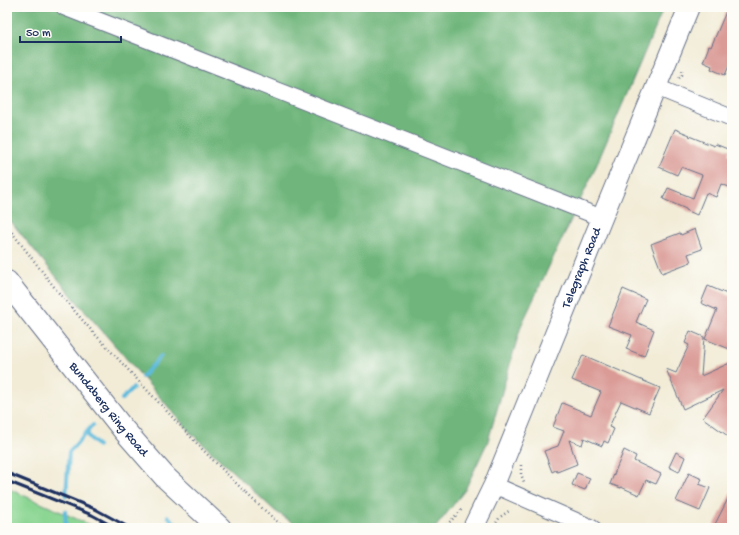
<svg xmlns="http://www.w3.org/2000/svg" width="739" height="535" viewBox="0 0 739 535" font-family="'Gochi Hand',sans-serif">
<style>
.green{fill:#8ad592;stroke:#528278}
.forest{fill:#6fb67c;stroke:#45726d}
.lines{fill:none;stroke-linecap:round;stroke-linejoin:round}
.stream{stroke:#5fbbdd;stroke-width:4}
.building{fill:#da9a95}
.minor-casing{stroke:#667188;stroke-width:18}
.tertiary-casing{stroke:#667188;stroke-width:22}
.primary-casing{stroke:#667188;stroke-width:24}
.path{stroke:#667188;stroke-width:2.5;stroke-dasharray:1 3;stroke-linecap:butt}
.minor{stroke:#fff;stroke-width:16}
.tertiary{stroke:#fff;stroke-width:20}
.primary{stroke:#fff;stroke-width:22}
.rail{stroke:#1b2f5e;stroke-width:3}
.labels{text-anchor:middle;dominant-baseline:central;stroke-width:4;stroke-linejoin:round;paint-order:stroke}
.street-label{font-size:13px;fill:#1b2f5e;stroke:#fdfcf7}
</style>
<rect width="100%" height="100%" fill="#fdfcf7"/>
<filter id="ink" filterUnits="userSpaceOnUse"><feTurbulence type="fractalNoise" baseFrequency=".025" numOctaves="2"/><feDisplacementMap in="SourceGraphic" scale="8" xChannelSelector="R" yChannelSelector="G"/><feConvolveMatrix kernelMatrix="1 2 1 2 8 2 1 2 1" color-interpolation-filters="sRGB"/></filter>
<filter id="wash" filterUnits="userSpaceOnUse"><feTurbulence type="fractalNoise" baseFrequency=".012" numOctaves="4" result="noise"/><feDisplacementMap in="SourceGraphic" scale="16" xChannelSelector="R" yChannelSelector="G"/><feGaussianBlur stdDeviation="0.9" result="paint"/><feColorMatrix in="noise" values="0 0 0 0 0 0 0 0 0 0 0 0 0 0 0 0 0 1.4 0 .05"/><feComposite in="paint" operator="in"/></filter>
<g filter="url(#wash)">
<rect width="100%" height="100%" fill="#f2ecd7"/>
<path class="green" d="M 7,488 L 97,528 L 7,528 Z"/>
<path class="forest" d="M 7,7 L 664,7 L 594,171 L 521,326 L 488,441 L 465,490 L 435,528 L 301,528 L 275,511 L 191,433 L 77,302 L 7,217 Z"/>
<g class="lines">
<g class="stream">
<path d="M 142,377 L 161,356"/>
<path d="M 122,399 L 133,388"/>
<path d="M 88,431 L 88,436 L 98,446"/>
<path d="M 66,496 L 69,452 L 93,425"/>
<path d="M 65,511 L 66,528"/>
<path d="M 168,516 L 179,528"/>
</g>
</g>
<g id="blocks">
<g class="building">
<path d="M 728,7 L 732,7 L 732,59 L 725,75 L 711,69 L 712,66 L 703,62 L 709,46 L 711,47 Z"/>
<path d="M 675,129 L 690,135 L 689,136 L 714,146 L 715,144 L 730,150 L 728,154 L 732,155 L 732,188 L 721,184 L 716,197 L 706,193 L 697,215 L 686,210 L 686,209 L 663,199 L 668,188 L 693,198 L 702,175 L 681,167 L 677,175 L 659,167 Z"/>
<path d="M 695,229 L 702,249 L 688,254 L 691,262 L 662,273 L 651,244 L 680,233 L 681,235 Z"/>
<path d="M 708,286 L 732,296 L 732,350 L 705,339 L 717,310 L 701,303 Z"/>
<path d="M 623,289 L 646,299 L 636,322 L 654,330 L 644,356 L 626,349 L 632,335 L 608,326 Z"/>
<path d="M 690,331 L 704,337 L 701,376 L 732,362 L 732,439 L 703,418 L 723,390 L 683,409 L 666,369 L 676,373 L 689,345 L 685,343 Z"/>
<path d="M 583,355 L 660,388 L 649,413 L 621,401 L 609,427 L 614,429 L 608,443 L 604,441 L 602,446 L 584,438 L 582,445 L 569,440 L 577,464 L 557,472 L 556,470 L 552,472 L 544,451 L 558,446 L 564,431 L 553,427 L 562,403 L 591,415 L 601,392 L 572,380 Z"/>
<path d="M 624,450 L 636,456 L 634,461 L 661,474 L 656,484 L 646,480 L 639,495 L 621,487 L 621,488 L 610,484 Z"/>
<path d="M 676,452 L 685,457 L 679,472 L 669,467 Z"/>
<path d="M 577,473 L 590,478 L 585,490 L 572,485 Z"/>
<path d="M 689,473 L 702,479 L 699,484 L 710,488 L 700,511 L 676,501 Z"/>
<path d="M 732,491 L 732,528 L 713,528 Z"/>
</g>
</g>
</g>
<g filter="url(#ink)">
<use href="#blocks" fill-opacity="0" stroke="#667188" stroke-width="1"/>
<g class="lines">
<g class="minor-casing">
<g id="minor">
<path d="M 64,7 L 602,218"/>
<path d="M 656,87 L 732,118"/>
<path d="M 494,485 L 592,528"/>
</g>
</g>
<g class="tertiary-casing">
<g id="tertiary">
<path id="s1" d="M 473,528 L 494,485 L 602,218 L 689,7"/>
</g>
</g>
<g class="primary-casing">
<g id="primary">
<path id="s2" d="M 7,282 L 123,429 L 165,477 L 220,528"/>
</g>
</g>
<g class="path">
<path d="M 679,78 L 682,75 L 682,69"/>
<path d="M 7,226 L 58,292 L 92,331 L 203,450 L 251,498 L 284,528"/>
<path d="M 521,465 L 521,474 L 524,482"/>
<path d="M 494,526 L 500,517 L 509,511"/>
<path d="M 444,528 L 463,508"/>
</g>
<use href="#minor" class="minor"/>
<use href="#tertiary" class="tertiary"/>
<use href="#primary" class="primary"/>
<g class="rail">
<path d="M 7,473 L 95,509 L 130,528"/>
<path d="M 7,481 L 92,515 L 116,528"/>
</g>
</g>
</g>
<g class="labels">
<g class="street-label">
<text stroke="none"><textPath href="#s1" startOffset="282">Telegraph Road</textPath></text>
<text stroke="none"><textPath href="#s2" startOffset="163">Bundaberg Ring Road</textPath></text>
</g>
</g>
<rect width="739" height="535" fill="none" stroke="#fdfcf7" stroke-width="24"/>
<path d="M20 36v6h101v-6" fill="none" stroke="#1b2f5e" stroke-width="2"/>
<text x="26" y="36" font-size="12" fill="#1b2f5e" stroke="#fdfcf7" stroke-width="3" paint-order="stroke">50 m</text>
</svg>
